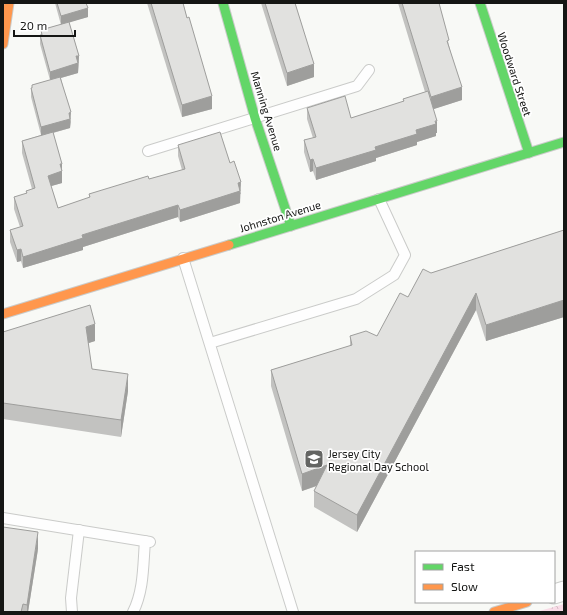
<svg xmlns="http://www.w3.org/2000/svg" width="567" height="615" viewBox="0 0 567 615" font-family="'Exo 2',sans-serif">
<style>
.forest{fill:url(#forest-crowns)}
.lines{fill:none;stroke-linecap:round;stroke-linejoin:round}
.lane-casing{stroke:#cacbc9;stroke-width:12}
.street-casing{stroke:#cacbc9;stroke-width:21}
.fast-casing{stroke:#cacbc9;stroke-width:11}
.slow-casing{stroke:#cacbc9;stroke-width:11}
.lane{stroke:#fefefe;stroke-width:10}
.street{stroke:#fefefe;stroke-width:19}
.fast{stroke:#63d668;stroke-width:9}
.slow{stroke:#ff974d;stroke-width:9}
.wall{fill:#c2c2c0}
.shaded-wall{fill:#9e9e9c}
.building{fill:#e1e1df;stroke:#9e9e9c}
.labels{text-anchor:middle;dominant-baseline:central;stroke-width:3.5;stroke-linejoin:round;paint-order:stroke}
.street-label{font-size:11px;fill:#151614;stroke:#fff}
.poi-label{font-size:11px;fill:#151614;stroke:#fff;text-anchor:start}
</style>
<defs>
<pattern id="forest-crowns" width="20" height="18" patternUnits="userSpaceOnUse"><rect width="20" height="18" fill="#f9dce7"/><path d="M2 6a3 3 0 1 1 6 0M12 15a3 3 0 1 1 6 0" fill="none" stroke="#d5bcc5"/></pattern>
</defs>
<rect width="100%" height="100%" fill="#f8f9f6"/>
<path class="forest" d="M 564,604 L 564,612 L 536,612 Z"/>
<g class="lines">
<g class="lane-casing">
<g id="lane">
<path d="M 148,151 L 357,86 L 369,70"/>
<path d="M 183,258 L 293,612"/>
<path d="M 210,343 L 356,299 L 394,275 L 405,255 L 379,199"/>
<path d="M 3,518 L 150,542"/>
<path d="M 72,612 L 71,598 L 79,530"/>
<path d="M 133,612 C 144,590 143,565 145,541"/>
</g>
</g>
<g class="street-casing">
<path id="street" d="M 554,594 L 564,591"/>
</g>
<g class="fast-casing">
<g id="fast">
<path d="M 223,3 L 255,118 L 291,226"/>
<path d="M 480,3 L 529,153"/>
<path d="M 229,245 L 564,142"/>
</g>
</g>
<g class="slow-casing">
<g id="slow">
<path d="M 3,44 L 9,3"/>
<path d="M 3,314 L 229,245"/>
<path d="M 494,612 L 527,602"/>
</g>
</g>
<use href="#lane" class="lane"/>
<use href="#street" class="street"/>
<use href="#fast" class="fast"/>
<use href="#slow" class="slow"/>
</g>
<g class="wall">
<path d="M 55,3 L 86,3 L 88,17 L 69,22 L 79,56 L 78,73 L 61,78 L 71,122 L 70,128 L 53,133 L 62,164 L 62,183 L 51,186 L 58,208 L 89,198 L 89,194 L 149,179 L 182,170 L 178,156 L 178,145 L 230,163 L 241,194 L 240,194 L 240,203 L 180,222 L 178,217 L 83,247 L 83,250 L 23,268 L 21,261 L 17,262 L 10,242 L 10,230 L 20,227 L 14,209 L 14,197 L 26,194 L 26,191 L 32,189 L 22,153 L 22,141 L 41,135 L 31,97 L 31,88 L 32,88 L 32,85 L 50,80 L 40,44 L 40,35 L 41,35 L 41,30 L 61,25 Z"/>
<path d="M 147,3 L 183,3 L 212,109 L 182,117 Z"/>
<path d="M 261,3 L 295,3 L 314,77 L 287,86 Z"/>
<path d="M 398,3 L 439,3 L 462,100 L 433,109 L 437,133 L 436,133 L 436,136 L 417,142 L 417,145 L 376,158 L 376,161 L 316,180 L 313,171 L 310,172 L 304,152 L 304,140 L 313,138 L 307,119 L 307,108 L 351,118 L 403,102 L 403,99 L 425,92 Z"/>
<path d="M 564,230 L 564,317 L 486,341 L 476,310 L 357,532 L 314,507 L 314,491 L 317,486 L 302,491 L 271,386 L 271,370 L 350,346 L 350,336 L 377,336 L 408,297 L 431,273 Z"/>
<path d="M 3,332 L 95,341 L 88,343 L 92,369 L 128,391 L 121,437 L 3,419 Z"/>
<path d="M 38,549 L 28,612 L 3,612 Z"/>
</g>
<g class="shaded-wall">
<path d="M 88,8 L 88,17 L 61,25 L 61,16 Z"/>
<path d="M 76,56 L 79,56 L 78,73 L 50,81 L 50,72 Z"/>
<path d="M 314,64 L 314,77 L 287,86 L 287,73 Z"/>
<path d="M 462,87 L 462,100 L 431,110 L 431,97 Z"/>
<path d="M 212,96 L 212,109 L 182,117 L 182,105 Z"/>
<path d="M 71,112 L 70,128 L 41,136 L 41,127 Z"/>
<path d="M 437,121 L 437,133 L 436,133 L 436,136 L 417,142 L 417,145 L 376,158 L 376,161 L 316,180 L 316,168 L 375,147 L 416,130 Z"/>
<path d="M 313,159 L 313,171 L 310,172 L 310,160 Z"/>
<path d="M 60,164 L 62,164 L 62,183 L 48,187 L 48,176 Z"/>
<path d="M 241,182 L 240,203 L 180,222 L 180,210 L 238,183 Z"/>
<path d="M 178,205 L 178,217 L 83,247 L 83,250 L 23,268 L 23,257 L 82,235 Z"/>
<path d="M 21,249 L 21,261 L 17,262 L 17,250 Z"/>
<path d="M 476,293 L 476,310 L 357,532 L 357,515 Z"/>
<path d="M 564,300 L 564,317 L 486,341 L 486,325 Z"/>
<path d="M 95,324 L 95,341 L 86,344 L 86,327 Z"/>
<path d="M 128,374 L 128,391 L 121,437 L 121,420 Z"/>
<path d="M 327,465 L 327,482 L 302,491 L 302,474 Z"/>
<path d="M 38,532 L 38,549 L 28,612 L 27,612 L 27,605 Z"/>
</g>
<g class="building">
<path d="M 57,3 L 86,3 L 88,8 L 61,16 Z"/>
<path d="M 151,3 L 183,3 L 187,18 L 189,17 L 212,96 L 182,105 Z"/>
<path d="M 265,3 L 295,3 L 314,64 L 287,73 Z"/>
<path d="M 402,3 L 439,3 L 449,40 L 447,41 L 462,87 L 431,97 Z"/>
<path d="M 69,22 L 79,56 L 76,56 L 78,63 L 50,72 L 40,35 L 42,35 L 41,30 Z"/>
<path d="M 60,77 L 71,112 L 69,113 L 70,119 L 41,127 L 31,88 L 32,88 L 32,85 Z"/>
<path d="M 428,91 L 437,121 L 435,121 L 436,124 L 416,130 L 417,134 L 375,147 L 376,150 L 316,168 L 313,159 L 310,160 L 304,140 L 316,137 L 307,108 L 345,96 L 351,118 L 404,101 L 403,99 Z"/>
<path d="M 53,132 L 62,164 L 60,164 L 62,171 L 48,176 L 58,208 L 90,197 L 89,194 L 148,176 L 149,179 L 185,169 L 178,145 L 220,132 L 230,163 L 234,161 L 241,182 L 238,183 L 240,191 L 180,210 L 178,205 L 82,235 L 83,238 L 23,257 L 21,249 L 17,250 L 10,230 L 23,226 L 14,197 L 27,193 L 26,191 L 35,188 L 22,141 Z"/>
<path d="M 564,230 L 564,300 L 486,325 L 476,293 L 357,515 L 314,491 L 327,465 L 302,474 L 271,370 L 352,345 L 350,336 L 366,331 L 377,336 L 400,293 L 408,297 L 423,269 L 431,273 Z"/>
<path d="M 90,305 L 95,324 L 86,327 L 92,369 L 128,374 L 121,420 L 3,403 L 3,332 Z"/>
<path d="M 3,527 L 38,532 L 27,605 L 23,604 L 21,612 L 3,612 Z"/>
</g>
<defs>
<g id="school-square" transform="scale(1)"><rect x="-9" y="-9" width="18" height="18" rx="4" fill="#646563" stroke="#fff"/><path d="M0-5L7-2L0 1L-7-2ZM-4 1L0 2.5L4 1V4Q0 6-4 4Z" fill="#fff"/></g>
</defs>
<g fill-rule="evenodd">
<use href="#school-square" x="314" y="459"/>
</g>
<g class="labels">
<g class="street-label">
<text transform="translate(515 74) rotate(72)">Woodward Street</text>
<text transform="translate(267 111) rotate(73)">Manning Avenue</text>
<text transform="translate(280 216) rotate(-17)">Johnston Avenue</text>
</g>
<g class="poi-label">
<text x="328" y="453">Jersey City<tspan x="328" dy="13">Regional Day School</tspan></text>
</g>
</g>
<rect width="567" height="615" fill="none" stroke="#151614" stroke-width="8"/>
<rect x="415" y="551" width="140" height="52" fill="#ffffff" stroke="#a1a2a1"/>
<rect x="423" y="564" width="20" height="6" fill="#63d668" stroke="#a1a2a1"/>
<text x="451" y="571" font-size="12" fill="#151614">Fast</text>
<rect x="423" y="584" width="20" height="6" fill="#ff974d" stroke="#a1a2a1"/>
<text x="451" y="591" font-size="12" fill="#151614">Slow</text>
<path d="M14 30v6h61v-6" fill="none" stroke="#151614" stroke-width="2"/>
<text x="20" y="30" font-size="12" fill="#151614" stroke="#ffffff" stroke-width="3" paint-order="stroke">20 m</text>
</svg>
